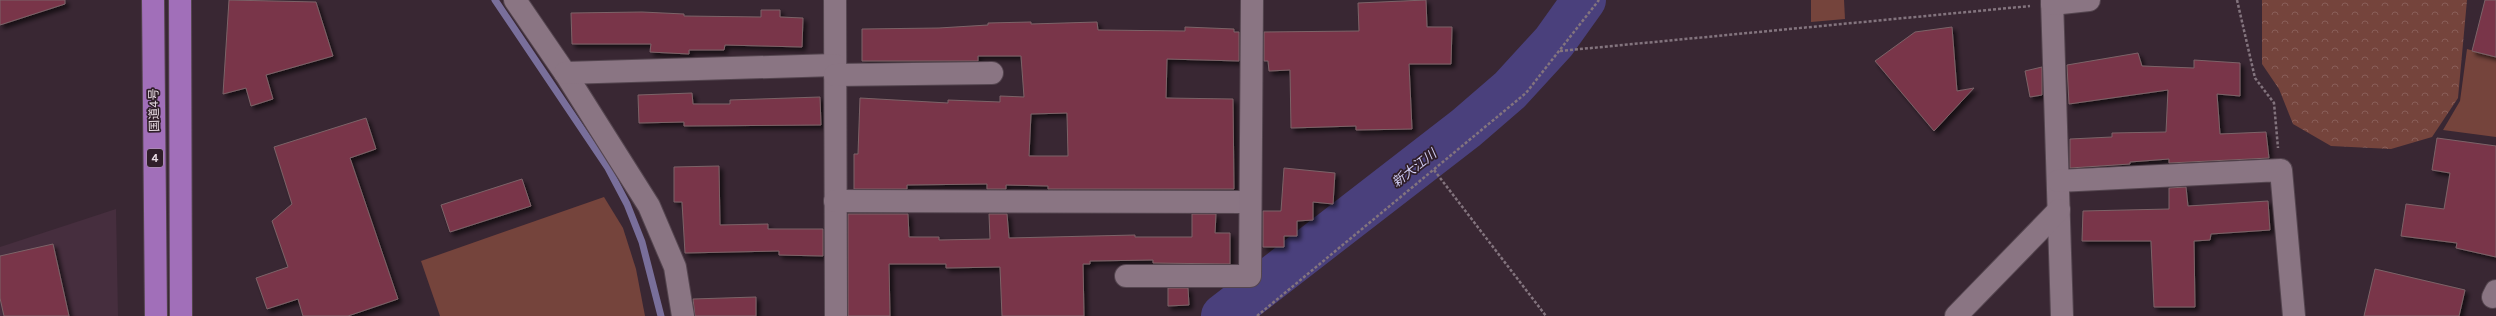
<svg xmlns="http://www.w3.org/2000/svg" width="2496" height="316" viewBox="0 0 2496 316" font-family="Figtree,'Noto Sans JP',sans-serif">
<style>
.built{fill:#462e3e}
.green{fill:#75443c}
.forest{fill:url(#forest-crowns)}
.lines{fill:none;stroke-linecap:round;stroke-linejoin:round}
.stream{stroke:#796f9b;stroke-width:7}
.river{stroke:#4a407c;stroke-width:44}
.building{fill:#793448;stroke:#7c6368;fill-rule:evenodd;filter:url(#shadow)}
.minor-casing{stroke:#54454f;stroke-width:24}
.highway-casing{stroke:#54454f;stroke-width:24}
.path{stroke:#83747e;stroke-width:2.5;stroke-dasharray:3 2;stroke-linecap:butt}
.minor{stroke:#8a7583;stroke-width:22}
.highway{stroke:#a16fb9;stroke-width:22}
.labels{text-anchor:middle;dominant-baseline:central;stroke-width:3.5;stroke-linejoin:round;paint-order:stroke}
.shield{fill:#2f1e29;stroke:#b0a3ac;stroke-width:1}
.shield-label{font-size:11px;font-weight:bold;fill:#e8dce4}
.street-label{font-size:12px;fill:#e8dce4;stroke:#2f1e29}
.water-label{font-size:13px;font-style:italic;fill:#d0ccf2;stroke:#2f1e29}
</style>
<defs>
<pattern id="forest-crowns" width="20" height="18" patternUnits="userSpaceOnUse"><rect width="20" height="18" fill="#75443c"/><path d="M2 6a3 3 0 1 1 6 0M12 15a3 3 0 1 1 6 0" fill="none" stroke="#895e58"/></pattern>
<filter id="shadow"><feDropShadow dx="3.5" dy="3.5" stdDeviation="2" flood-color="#0009"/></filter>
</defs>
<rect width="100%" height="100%" fill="#392733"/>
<path class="built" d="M 116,209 L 118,316 L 0,316 L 0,247 Z"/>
<g class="green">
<path d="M 1811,0 L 1844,0 L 1845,19 L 1811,22 Z"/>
<path d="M 2467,49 L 2496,57 L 2496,137 L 2443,130 L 2460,101 Z"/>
<path d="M 604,197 L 623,228 L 636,269 L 645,316 L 440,316 L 421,261 Z"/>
</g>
<path class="forest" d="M 2262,0 L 2467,0 L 2458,98 L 2432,137 L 2391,149 L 2331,146 L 2293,124 L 2279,89 L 2262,64 Z"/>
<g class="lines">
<path class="stream" d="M 495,0 L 608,168 L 627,204 L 642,242 L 661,316"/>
<path class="river" d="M 1223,316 L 1466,128 L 1510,90 L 1554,42 L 1584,0"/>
</g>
<g class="building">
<path d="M 0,0 L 65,0 L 65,4 L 0,25 Z"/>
<path d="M 229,0 L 316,2 L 333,56 L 266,75 L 273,99 L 251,106 L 246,88 L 223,94 Z"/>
<path d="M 1426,0 L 1427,27 L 1452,27 L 1451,64 L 1409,64 L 1412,129 L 1356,130 L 1356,126 L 1291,128 L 1290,70 L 1269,71 L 1268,61 L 1264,61 L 1264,32 L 1359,31 L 1358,3 Z"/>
<path d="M 2485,0 L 2496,0 L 2496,57 L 2472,51 Z"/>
<path d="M 761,10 L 780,10 L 780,17 L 803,18 L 802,47 L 725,45 L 724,50 L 689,50 L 689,54 L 650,52 L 651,44 L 572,44 L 571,13 L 642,12 L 684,14 L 684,16 L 761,17 Z"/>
<path d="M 1031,22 L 1031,24 L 1097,22 L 1098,30 L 1185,31 L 1185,27 L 1234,29 L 1234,32 L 1239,32 L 1239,61 L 1167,59 L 1166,98 L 1233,99 L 1234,189 L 1048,189 L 1048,186 L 1006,185 L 1006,189 L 987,189 L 987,184 L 907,185 L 907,189 L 854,189 L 854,154 L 858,154 L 860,98 L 948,103 L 948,100 L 1000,102 L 1000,96 L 1024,97 L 1021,56 L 978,56 L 978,61 L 862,61 L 862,29 L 939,28 L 988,25 L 988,23 ZM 1067,113 L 1068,156 L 1029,156 L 1031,114 Z"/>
<path d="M 1952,27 L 1957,91 L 1974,88 L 1934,131 L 1875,61 L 1915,32 Z"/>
<path d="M 2138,53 L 2142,66 L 2194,68 L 2194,60 L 2240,63 L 2240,96 L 2217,94 L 2220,134 L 2266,132 L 2269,158 L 2169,163 L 2169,159 L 2130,162 L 2130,164 L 2070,168 L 2070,139 L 2112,137 L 2112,133 L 2166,132 L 2168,90 L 2069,104 L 2067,65 Z"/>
<path d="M 2042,67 L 2042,95 L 2030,97 L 2025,71 Z"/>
<path d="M 692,93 L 693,104 L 730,104 L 730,100 L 820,97 L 821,125 L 684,126 L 684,122 L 639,123 L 638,95 Z"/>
<path d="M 366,118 L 376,149 L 350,158 L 398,299 L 348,316 L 303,316 L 298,299 L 267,309 L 256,278 L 288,267 L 272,221 L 292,204 L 274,147 Z"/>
<path d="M 2437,138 L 2496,146 L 2496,257 L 2456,248 L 2457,243 L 2401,236 L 2406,204 L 2444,209 L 2450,173 L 2432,170 Z"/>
<path d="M 719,166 L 720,225 L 768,224 L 768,229 L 823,229 L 823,256 L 779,255 L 779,251 L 685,253 L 682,202 L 674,202 L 674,167 Z"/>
<path d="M 1284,168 L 1335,173 L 1333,204 L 1313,202 L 1313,220 L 1297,221 L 1297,236 L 1284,236 L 1284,247 L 1263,247 L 1263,211 L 1281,211 Z"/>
<path d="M 522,179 L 531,206 L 450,232 L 441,205 Z"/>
<path d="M 2186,187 L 2188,206 L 2268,201 L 2270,230 L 2211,234 L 2210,240 L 2194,241 L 2195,307 L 2154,307 L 2151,241 L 2082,241 L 2083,211 L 2169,209 L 2169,188 Z"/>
<path d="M 848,214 L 908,214 L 909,237 L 939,237 L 939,240 L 990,239 L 989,214 L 1007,214 L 1009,238 L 1135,235 L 1135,237 L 1192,237 L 1192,214 L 1216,214 L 1215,233 L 1230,233 L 1230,264 L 1153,263 L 1153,260 L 1090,261 L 1090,264 L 1083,264 L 1084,316 L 1002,316 L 1000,267 L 946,268 L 946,264 L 889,264 L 890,316 L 848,316 Z"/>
<path d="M 53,244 L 69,316 L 4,316 L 0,298 L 0,256 Z"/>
<path d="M 2375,269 L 2465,290 L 2459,316 L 2364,316 Z"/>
<path d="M 1168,288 L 1188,288 L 1189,305 L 1168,306 Z"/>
<path d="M 756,297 L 756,316 L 695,316 L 693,299 Z"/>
</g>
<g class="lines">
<g class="minor-casing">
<g id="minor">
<path d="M 515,0 L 565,73 L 649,206 L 675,267 L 683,316"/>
<path d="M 835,0 L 836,316"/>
<path d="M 2052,0 L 2062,316"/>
<path d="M 2052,4 L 2089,0"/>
<path d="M 565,73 L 835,65"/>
<path d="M 835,75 L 992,73"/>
<path d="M 2058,181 L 2281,170 L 2294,316"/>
<path d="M 835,201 L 1250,202"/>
<path d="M 1126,276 L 1250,276 L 1252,0"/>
<path d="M 2493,297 L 2496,291"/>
<path d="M 1956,316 L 2059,210"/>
</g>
</g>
<g class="highway-casing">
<g id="highway">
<path d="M 153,0 L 156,316"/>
<path d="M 180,0 L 181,316"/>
</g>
</g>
<g class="path">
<path d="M 2237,0 L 2255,78 L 2274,103 L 2278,148"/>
<path d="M 1560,51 L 2030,6"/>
<path d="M 1434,170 L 1546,316"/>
<path d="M 1257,316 L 1526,93 L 1599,0"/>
</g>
<use href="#minor" class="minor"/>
<use href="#highway" class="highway"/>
</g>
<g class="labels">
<rect class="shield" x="147" y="149" width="16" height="18" rx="3"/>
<g class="shield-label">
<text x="155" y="158">4</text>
</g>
<g class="street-label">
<text transform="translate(154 110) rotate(-91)">国道4号</text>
</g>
<g class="water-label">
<text transform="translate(1414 168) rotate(-38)">新大江川</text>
</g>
</g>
</svg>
